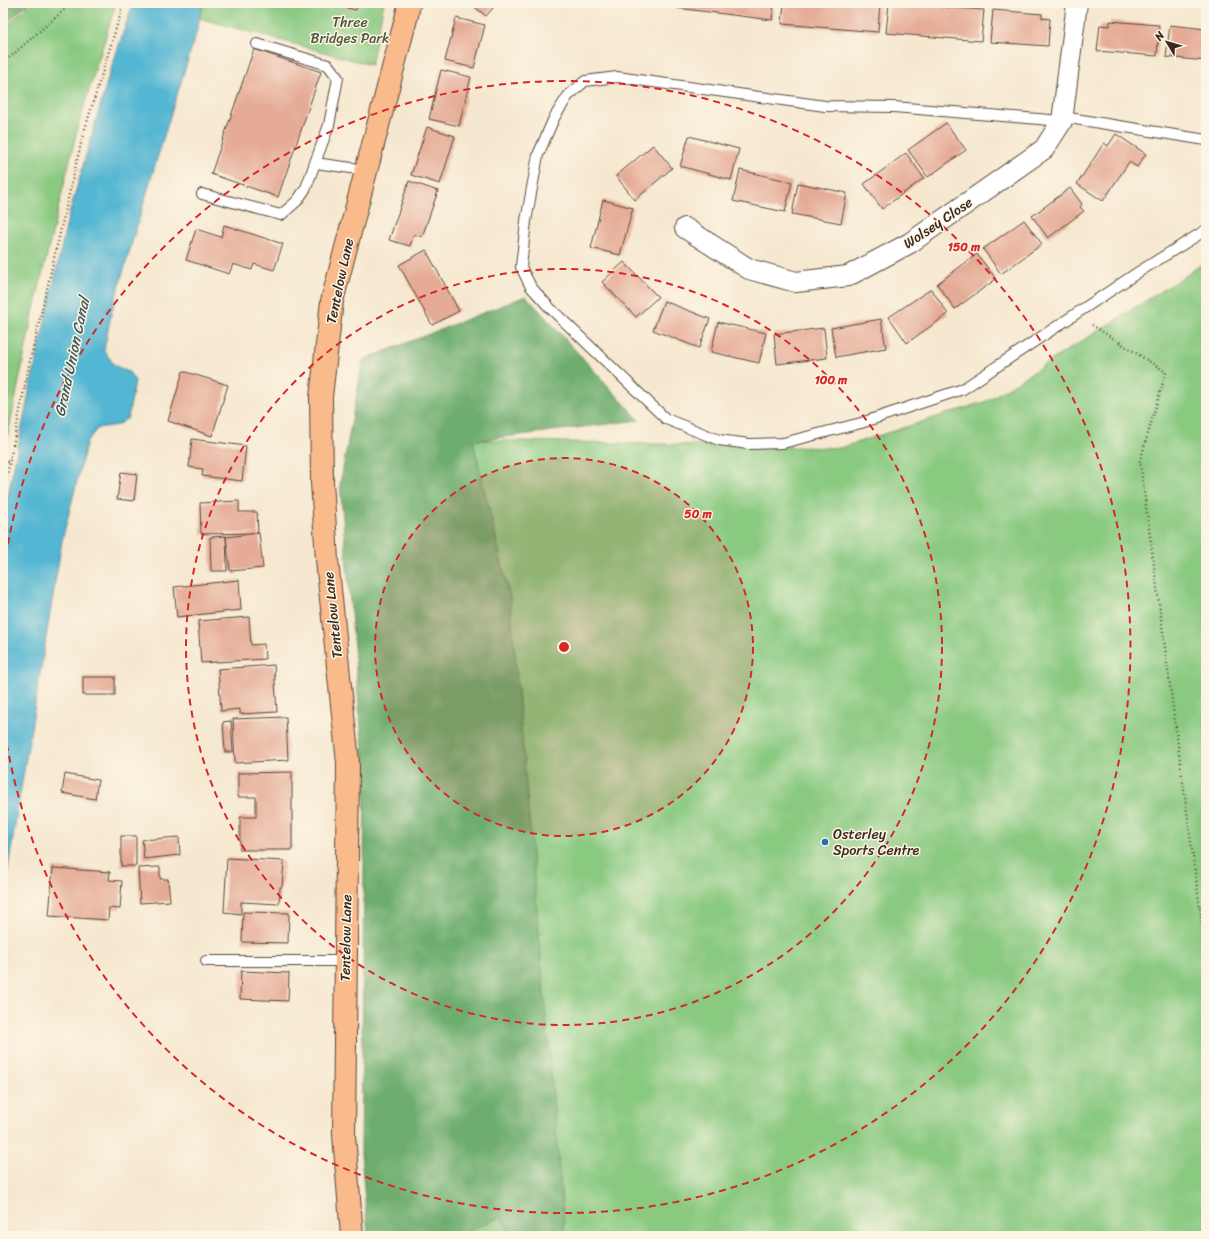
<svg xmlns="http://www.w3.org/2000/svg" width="1209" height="1239" viewBox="0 0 1209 1239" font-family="Sriracha,sans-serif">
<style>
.green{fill:#89c980;stroke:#627a4f}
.forest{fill:#6ead6e;stroke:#546c46}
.water{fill:#53b6d2;stroke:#477078}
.building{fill:#e5ab96}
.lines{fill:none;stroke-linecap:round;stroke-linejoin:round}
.service-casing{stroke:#574639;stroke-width:12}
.minor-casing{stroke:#574639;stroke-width:22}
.primary-casing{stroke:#574639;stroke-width:24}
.path{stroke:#574639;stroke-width:2.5;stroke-dasharray:1 3;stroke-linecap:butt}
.service{stroke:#fff;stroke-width:10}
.minor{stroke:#fff;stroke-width:20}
.primary{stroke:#fabb8c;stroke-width:22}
.ring{fill:none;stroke:#d62828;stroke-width:2;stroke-dasharray:7 5}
.poi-dot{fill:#1f6fb2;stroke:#fcf5e5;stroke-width:1.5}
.labels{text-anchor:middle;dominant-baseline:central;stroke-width:3;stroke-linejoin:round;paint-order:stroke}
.park-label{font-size:14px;fill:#525a3b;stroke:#fcf5e5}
.street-label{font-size:14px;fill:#3b2a1e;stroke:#fcf5e5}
.poi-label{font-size:14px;fill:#3b2a1e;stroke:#fcf5e5;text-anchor:start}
.water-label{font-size:15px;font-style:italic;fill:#435b5d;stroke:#fcf5e5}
.centre{fill:#d62828;stroke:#fcf5e5;stroke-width:2}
.ring-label{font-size:12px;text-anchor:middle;font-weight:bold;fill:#d62828;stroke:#fcf5e5;stroke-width:3;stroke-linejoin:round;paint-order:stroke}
</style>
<rect width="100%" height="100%" fill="#fcf5e5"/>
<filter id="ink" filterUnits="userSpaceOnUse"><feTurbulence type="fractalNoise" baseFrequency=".025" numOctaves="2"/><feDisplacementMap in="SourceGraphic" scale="8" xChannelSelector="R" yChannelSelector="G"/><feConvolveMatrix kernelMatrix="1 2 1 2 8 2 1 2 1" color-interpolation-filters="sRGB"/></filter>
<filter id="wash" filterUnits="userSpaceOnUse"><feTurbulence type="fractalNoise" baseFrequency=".012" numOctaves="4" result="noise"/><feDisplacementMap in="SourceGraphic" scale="16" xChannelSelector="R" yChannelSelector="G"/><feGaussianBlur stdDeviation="0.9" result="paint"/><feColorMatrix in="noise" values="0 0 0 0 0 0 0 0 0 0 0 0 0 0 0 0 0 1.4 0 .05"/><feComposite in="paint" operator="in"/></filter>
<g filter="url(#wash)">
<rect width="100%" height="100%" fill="#f6e8d0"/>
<g class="green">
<path d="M 32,3 L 116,3 L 78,126 L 33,313 L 3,459 L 3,28 Z"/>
<path d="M 204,3 L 384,3 L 371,65 L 199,18 Z"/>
<path d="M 1206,261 L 1206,1236 L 417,1236 L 474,440 L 840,448 L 987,401 L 1185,276 Z"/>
</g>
<g class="forest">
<path d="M 3,3 L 29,3 L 3,25 Z"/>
<path d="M 526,296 L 639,420 L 473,441 L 510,598 L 565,1236 L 513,1236 L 501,1217 L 457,1236 L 368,1236 L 361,1153 L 365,776 L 340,484 L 363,360 Z"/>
</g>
<path class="water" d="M 133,3 L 204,3 L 199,18 L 199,24 L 159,152 L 112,310 L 104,350 L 114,365 L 129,372 L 135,381 L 128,418 L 118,425 L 98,428 L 87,441 L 62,541 L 7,874 L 3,882 L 3,520 L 28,397 L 68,218 L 109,75 Z"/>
<g id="blocks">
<g class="building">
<path d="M 339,3 L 358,3 L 356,10 L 338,6 Z"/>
<path d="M 470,3 L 497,3 L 486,16 Z"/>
<path d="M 677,3 L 774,3 L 772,20 L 677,8 Z"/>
<path d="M 784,3 L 880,3 L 878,32 L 782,24 Z"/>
<path d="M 889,3 L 984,10 L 981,41 L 886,33 Z"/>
<path d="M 993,10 L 1042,14 L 1042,18 L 1050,19 L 1048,46 L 990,42 Z"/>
<path d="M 456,18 L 485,25 L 474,68 L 445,61 Z"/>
<path d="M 1110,21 L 1159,25 L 1157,56 L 1097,51 L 1100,25 L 1110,26 Z"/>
<path d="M 1170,25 L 1206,29 L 1206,61 L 1166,57 Z"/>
<path d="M 254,49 L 321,72 L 278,197 L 211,174 Z"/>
<path d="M 441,70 L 471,77 L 459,126 L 429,119 Z"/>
<path d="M 946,123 L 966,150 L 928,177 L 908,150 Z"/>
<path d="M 427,127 L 455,136 L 440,184 L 411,175 Z"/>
<path d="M 1116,134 L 1146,154 L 1137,167 L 1129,162 L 1103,201 L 1077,184 L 1104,143 L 1108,146 Z"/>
<path d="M 689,136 L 739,149 L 731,180 L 680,166 Z"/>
<path d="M 653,145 L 672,168 L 635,200 L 616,176 Z"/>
<path d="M 906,153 L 924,178 L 882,209 L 864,184 Z"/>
<path d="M 740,170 L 792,182 L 785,212 L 733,201 Z"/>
<path d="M 409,181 L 438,191 L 422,237 L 414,234 L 410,246 L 389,240 Z"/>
<path d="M 798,183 L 847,193 L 841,223 L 792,214 Z"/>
<path d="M 1070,188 L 1082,204 L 1080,207 L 1084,211 L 1048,238 L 1032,216 Z"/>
<path d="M 603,200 L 633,208 L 620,255 L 591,248 Z"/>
<path d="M 1024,220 L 1042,244 L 1001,274 L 983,249 Z"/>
<path d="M 224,225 L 283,244 L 274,270 L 254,264 L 252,270 L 233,264 L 229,274 L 186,260 L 196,229 L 221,237 Z"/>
<path d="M 426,250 L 459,311 L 432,325 L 399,265 Z"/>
<path d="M 977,254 L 996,279 L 955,309 L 937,284 Z"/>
<path d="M 624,262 L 658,297 L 636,317 L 602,282 Z"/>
<path d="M 931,289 L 948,314 L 907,343 L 889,317 Z"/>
<path d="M 664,301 L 710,319 L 699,348 L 653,330 Z"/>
<path d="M 881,319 L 886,348 L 836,357 L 831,328 Z"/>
<path d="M 718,322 L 766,333 L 759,363 L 711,352 Z"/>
<path d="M 824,328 L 827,358 L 777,364 L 774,334 Z"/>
<path d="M 183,371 L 228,385 L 212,436 L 168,421 Z"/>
<path d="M 192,439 L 246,446 L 242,481 L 202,476 L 203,469 L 189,467 Z"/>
<path d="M 121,472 L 137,474 L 134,501 L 117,499 Z"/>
<path d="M 239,501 L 239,512 L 257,512 L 258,533 L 201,534 L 200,503 Z"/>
<path d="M 259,533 L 263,568 L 230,571 L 226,537 Z"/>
<path d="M 226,536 L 227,571 L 211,571 L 210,537 Z"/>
<path d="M 239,580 L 241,610 L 177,617 L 174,587 Z"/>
<path d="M 249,617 L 251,645 L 264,644 L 265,659 L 201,663 L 198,621 Z"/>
<path d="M 274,665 L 277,712 L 240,714 L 240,709 L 221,711 L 218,669 Z"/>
<rect x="83" y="677" width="32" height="18"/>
<path d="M 286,717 L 288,760 L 235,763 L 233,719 Z"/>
<path d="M 231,721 L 233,752 L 225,752 L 223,722 Z"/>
<path d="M 292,772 L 292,850 L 240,850 L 240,817 L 256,817 L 256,797 L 238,797 L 238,773 Z"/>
<path d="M 65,774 L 98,780 L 95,799 L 62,793 Z"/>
<rect x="121" y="836" width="15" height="30"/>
<path d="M 179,837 L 180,855 L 144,859 L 142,840 Z"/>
<path d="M 227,858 L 284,861 L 282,887 L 280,887 L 279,904 L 241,902 L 241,914 L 224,912 Z"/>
<path d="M 160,867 L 160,879 L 168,879 L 170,901 L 140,903 L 138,868 Z"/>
<path d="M 53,868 L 110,872 L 109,880 L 122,881 L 120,909 L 109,908 L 108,920 L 49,916 Z"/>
<path d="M 243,912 L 289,913 L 288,943 L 242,942 Z"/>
<path d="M 241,971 L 289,973 L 288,1001 L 240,999 Z"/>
</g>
</g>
</g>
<g filter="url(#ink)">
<use href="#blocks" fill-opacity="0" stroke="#574639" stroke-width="1"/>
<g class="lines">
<g class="service-casing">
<g id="service">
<path d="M 257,44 L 328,65 L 338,78 L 329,125 L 315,163"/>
<path d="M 1063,117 L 1206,140"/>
<path d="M 1062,121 L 894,107 L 825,106 L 617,77 L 585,81 L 568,96 L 554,118 L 538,155 L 526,221 L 521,267 L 531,287 L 549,307 L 666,419 L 719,440 L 749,444 L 783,443 L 861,423 L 963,389 L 1140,271 L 1206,230"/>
<path d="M 202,194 L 281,215 L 297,201 L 306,188 L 315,163 L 366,170"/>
<path d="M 206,961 L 346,961"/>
</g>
</g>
<g class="minor-casing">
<path id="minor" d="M 685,228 L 749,269 L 796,282 L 848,276 L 910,243 L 1044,149 L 1062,121 L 1077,3"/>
</g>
<g class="primary-casing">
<path id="primary" d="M 352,1236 L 344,1135 L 348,763 L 327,560 L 322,482 L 321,397 L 332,301 L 407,15 L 409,3"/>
</g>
<g class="path">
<path d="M 3,63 L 72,3"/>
<path d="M 1092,325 L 1166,372 L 1140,461 L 1206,954"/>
<path d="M 3,461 L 10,462"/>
<path d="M 3,496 L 29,365 L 83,135 L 124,3"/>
</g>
<use href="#service" class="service"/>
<use href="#minor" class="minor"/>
<use href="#primary" class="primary"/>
</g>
</g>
<circle cx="564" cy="647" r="189" fill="#d62828" fill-opacity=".12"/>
<g class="ring">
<circle cx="564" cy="647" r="189"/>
<circle cx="564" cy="647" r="378"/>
<path d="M4 568A566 566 0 1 1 4 726"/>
</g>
<circle class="poi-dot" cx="825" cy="842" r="4"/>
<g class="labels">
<g class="park-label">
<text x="350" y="22">Three<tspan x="350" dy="16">Bridges Park</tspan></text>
</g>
<g class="street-label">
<text transform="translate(938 223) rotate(-34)">Wolsey Close</text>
<text transform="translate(340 281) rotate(-78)">Tentelow Lane</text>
<text transform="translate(333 615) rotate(-96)">Tentelow Lane</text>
<text transform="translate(346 938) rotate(-89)">Tentelow Lane</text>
</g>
<g class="poi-label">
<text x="833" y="834">Osterley<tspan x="833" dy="16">Sports Centre</tspan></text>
</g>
<g class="water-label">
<text transform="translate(72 357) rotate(-78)">Grand Union Canal</text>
</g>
</g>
<circle cx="564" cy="647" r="6" class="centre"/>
<g class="ring-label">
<text x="964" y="251">150 m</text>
<text x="831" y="384">100 m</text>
<text x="698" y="518">50 m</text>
</g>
<rect width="1209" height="1239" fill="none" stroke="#fcf5e5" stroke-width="16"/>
<g transform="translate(1167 42) rotate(308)" stroke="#fcf5e5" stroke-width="3" paint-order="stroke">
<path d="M0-3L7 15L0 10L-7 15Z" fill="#3b2a1e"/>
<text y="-6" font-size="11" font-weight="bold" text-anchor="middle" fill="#3b2a1e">N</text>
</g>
</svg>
